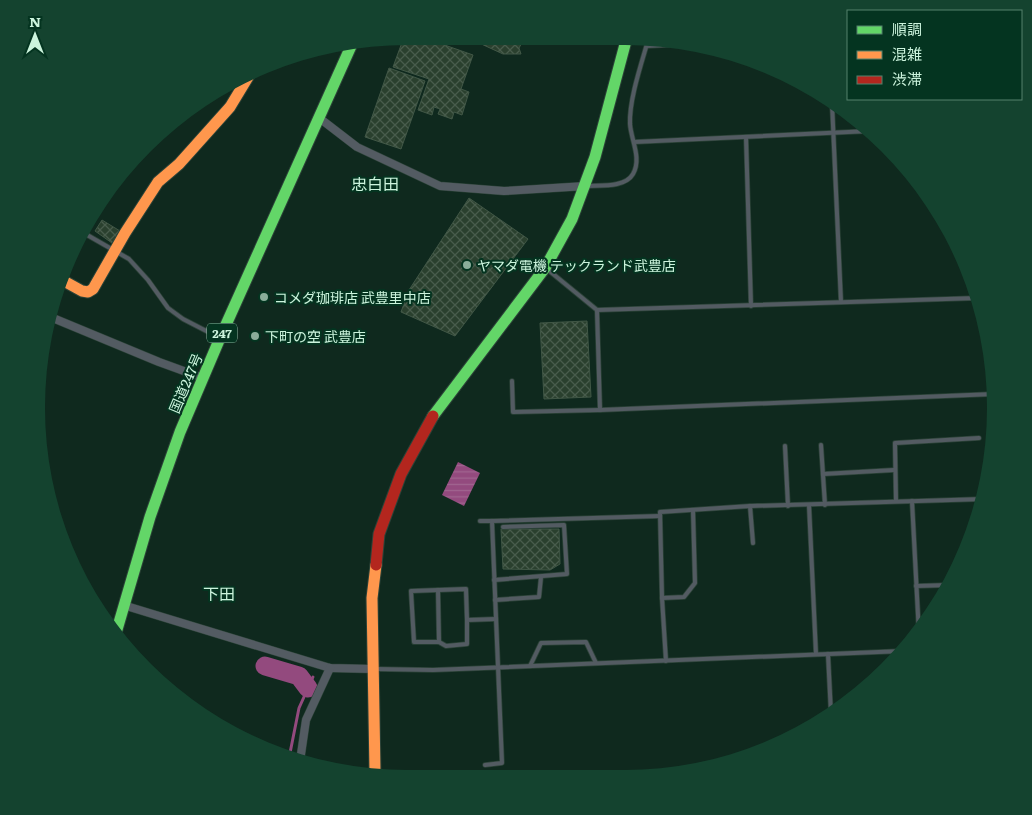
<svg xmlns="http://www.w3.org/2000/svg" width="1032" height="815" viewBox="0 0 1032 815" font-family="Literata,'Noto Sans JP',serif">
<style>
.water{fill:url(#water-rules)}
.lines{fill:none;stroke-linecap:round;stroke-linejoin:round}
.stream{stroke:#934a7e;stroke-width:3}
.river{stroke:#934a7e;stroke-width:19}
.building{fill:url(#building-cross-hatch);stroke:#415746}
.lane-casing{stroke:#2c4338;stroke-width:5.5}
.street-casing{stroke:#2c4338;stroke-width:9}
.fast-casing{stroke:#2c4338;stroke-width:13}
.slow-casing{stroke:#2c4338;stroke-width:13}
.jam-casing{stroke:#2c4338;stroke-width:13}
.lane{stroke:#535b62;stroke-width:4}
.street{stroke:#535b62;stroke-width:8}
.fast{stroke:#63d668;stroke-width:11}
.slow{stroke:#ff974d;stroke-width:11}
.jam{stroke:#b3261e;stroke-width:11}
.poi-dot{fill:#8aad9a;stroke:#043420;stroke-width:2}
.labels{text-anchor:middle;dominant-baseline:central;stroke-width:4;stroke-linejoin:round;paint-order:stroke}
.shield{fill:#043420;stroke:#90baa4;stroke-width:1}
.shield-label{font-size:12px;font-weight:bold;fill:#ccf4dd}
.poi-label{font-size:14px;fill:#ccf4dd;stroke:#043420;text-anchor:start}
.street-label{font-size:14px;fill:#ccf4dd;stroke:#043420}
.quarter-label{font-size:16px;fill:#ccf4dd;stroke:#043420}
</style>
<defs>
<pattern id="water-rules" width="6" height="5" patternUnits="userSpaceOnUse" patternTransform="scale(1.25)"><rect width="6" height="5" fill="#934a7e"/><path d="M0 2.5h6" fill="none" stroke="#a16590"/></pattern>
<pattern id="building-cross-hatch" width="8" height="8" patternUnits="userSpaceOnUse" patternTransform="scale(1.25)"><rect width="8" height="8" fill="#2a402e"/><path d="M0 0l8 8M0 8l8-8" fill="none" stroke="#485c4c"/></pattern>
</defs>
<rect width="100%" height="100%" fill="#0f291e"/>
<path class="water" d="M 458,462 L 480,473 L 464,506 L 442,495 Z"/>
<g class="lines">
<path class="stream" d="M 289,758 L 299,708 L 313,677"/>
<path class="river" d="M 265,666 L 299,676 L 308,688"/>
</g>
<g class="building">
<path d="M 419,36 L 473,55 L 461,89 L 469,92 L 462,115 L 454,112 L 452,119 L 438,114 L 440,109 L 434,107 L 432,115 L 418,110 L 429,79 L 393,67 L 404,37 Z"/>
<path d="M 464,36 L 525,37 L 519,48 L 521,54 L 503,54 Z"/>
<path d="M 389,68 L 425,81 L 401,149 L 365,137 Z"/>
<path d="M 469,198 L 528,239 L 455,336 L 401,312 L 409,290 Z"/>
<path d="M 102,220 L 120,231 L 112,243 L 95,231 Z"/>
<path d="M 587,321 L 591,397 L 544,399 L 540,323 Z"/>
<path d="M 501,529 L 559,529 L 560,564 L 550,570 L 503,569 Z"/>
<path d="M 175,694 L 192,702 L 189,707 Z"/>
<path d="M 232,733 L 263,741 L 261,748 Z"/>
</g>
<g class="lines">
<g class="lane-casing">
<g id="lane">
<path d="M 647,46 L 686,44"/>
<path d="M 832,103 L 841,302"/>
<path d="M 746,137 L 751,306"/>
<path d="M 634,142 L 870,131"/>
<path d="M 586,186 C 600,185 625,188 633,174 C 642,158 631,140 630,124 C 629,99 642,62 649,37"/>
<path d="M 82,232 L 129,259 L 148,280 L 168,308 L 183,319 L 216,336"/>
<path d="M 547,269 L 597,310 L 978,298"/>
<path d="M 597,310 L 600,410"/>
<path d="M 512,381 L 513,412 L 600,410 L 994,394"/>
<path d="M 821,445 L 825,505"/>
<path d="M 785,446 L 788,506"/>
<path d="M 823,474 L 894,470"/>
<path d="M 896,501 L 895,443 L 979,438"/>
<path d="M 912,501 L 919,634"/>
<path d="M 809,505 L 816,654"/>
<path d="M 750,506 L 753,543"/>
<path d="M 480,521 L 492,521"/>
<path d="M 494,580 L 567,574 L 564,525 L 503,527"/>
<path d="M 916,586 L 949,585"/>
<path d="M 438,590 L 439,642"/>
<path d="M 662,598 L 684,597 L 695,583 L 693,510"/>
<path d="M 495,600 L 539,597 L 541,577"/>
<path d="M 467,620 L 466,589 L 411,591 L 414,642 L 439,642 L 446,646 L 467,644 L 467,620 L 496,619"/>
<path d="M 828,654 L 831,714"/>
<path d="M 666,661 L 662,598 L 660,512 L 750,506 L 984,499"/>
<path d="M 530,666 L 541,643 L 586,642 L 596,663"/>
<path d="M 375,669 L 433,670 L 903,651"/>
<path d="M 485,765 L 502,763 L 492,521 L 660,516"/>
</g>
</g>
<g class="street-casing">
<g id="street">
<path d="M 318,117 L 357,147 L 440,186 L 504,191 L 586,186"/>
<path d="M 48,316 L 159,362 L 203,378"/>
<path d="M 123,605 L 330,668 L 373,669"/>
<path d="M 300,761 L 306,720 L 330,668"/>
</g>
</g>
<g class="fast-casing">
<g id="fast">
<path d="M 433,416 L 545,268 L 572,219 L 595,157 L 627,37"/>
<path d="M 116,633 L 150,517 L 180,432 L 220,338 L 352,44"/>
</g>
</g>
<g class="slow-casing">
<g id="slow">
<path d="M 62,280 L 82,291 L 88,292 L 93,289 L 125,233 L 158,182 L 179,164 L 230,107 L 250,74"/>
<path d="M 375,772 L 372,598 L 376,565"/>
</g>
</g>
<g class="jam-casing">
<path id="jam" d="M 376,565 L 379,534 L 401,474 L 433,416"/>
</g>
<use href="#lane" class="lane"/>
<use href="#street" class="street"/>
<use href="#fast" class="fast"/>
<use href="#slow" class="slow"/>
<use href="#jam" class="jam"/>
</g>
<g class="poi-dot">
<circle cx="467" cy="265" r="5"/>
<circle cx="264" cy="297" r="5"/>
<circle cx="255" cy="336" r="5"/>
</g>
<g class="labels">
<rect class="shield" x="207" y="323.5" width="30" height="19" rx="4"/>
<g class="shield-label">
<text x="222" y="333">247</text>
</g>
<g class="poi-label">
<text x="477" y="265">ヤマダ電機 テックランド武豊店</text>
<text x="274" y="297">コメダ珈琲店 武豊里中店</text>
<text x="265" y="336">下町の空 武豊店</text>
</g>
<g class="street-label">
<text transform="translate(185 383) rotate(-67)">国道247号</text>
</g>
<g class="quarter-label">
<text x="375" y="183">忠白田</text>
<text x="219" y="593">下田</text>
</g>
</g>
<path d="M0 0H1032V815H0ZM407 45H625A362 362 0 0 1 987 407V408A362 362 0 0 1 625 770H407A362 362 0 0 1 45 408V407A362 362 0 0 1 407 45Z" fill="#14432f" fill-rule="evenodd"/>
<rect x="847" y="10" width="175" height="90" fill="#043420" stroke="#54816c"/>
<rect x="857" y="26" width="25" height="8" fill="#63d668" stroke="#54816c"/>
<text x="892" y="35" font-size="15" fill="#ccf4dd">順調</text>
<rect x="857" y="51" width="25" height="8" fill="#ff974d" stroke="#54816c"/>
<text x="892" y="60" font-size="15" fill="#ccf4dd">混雑</text>
<rect x="857" y="76" width="25" height="8" fill="#b3261e" stroke="#54816c"/>
<text x="892" y="85" font-size="15" fill="#ccf4dd">渋滞</text>
<g transform="translate(35 35)" stroke="#043420" stroke-width="4" paint-order="stroke">
<path d="M0-4L9 19L0 12L-9 19Z" fill="#ccf4dd"/>
<text y="-8" font-size="14" font-weight="bold" text-anchor="middle" fill="#ccf4dd">N</text>
</g>
</svg>
